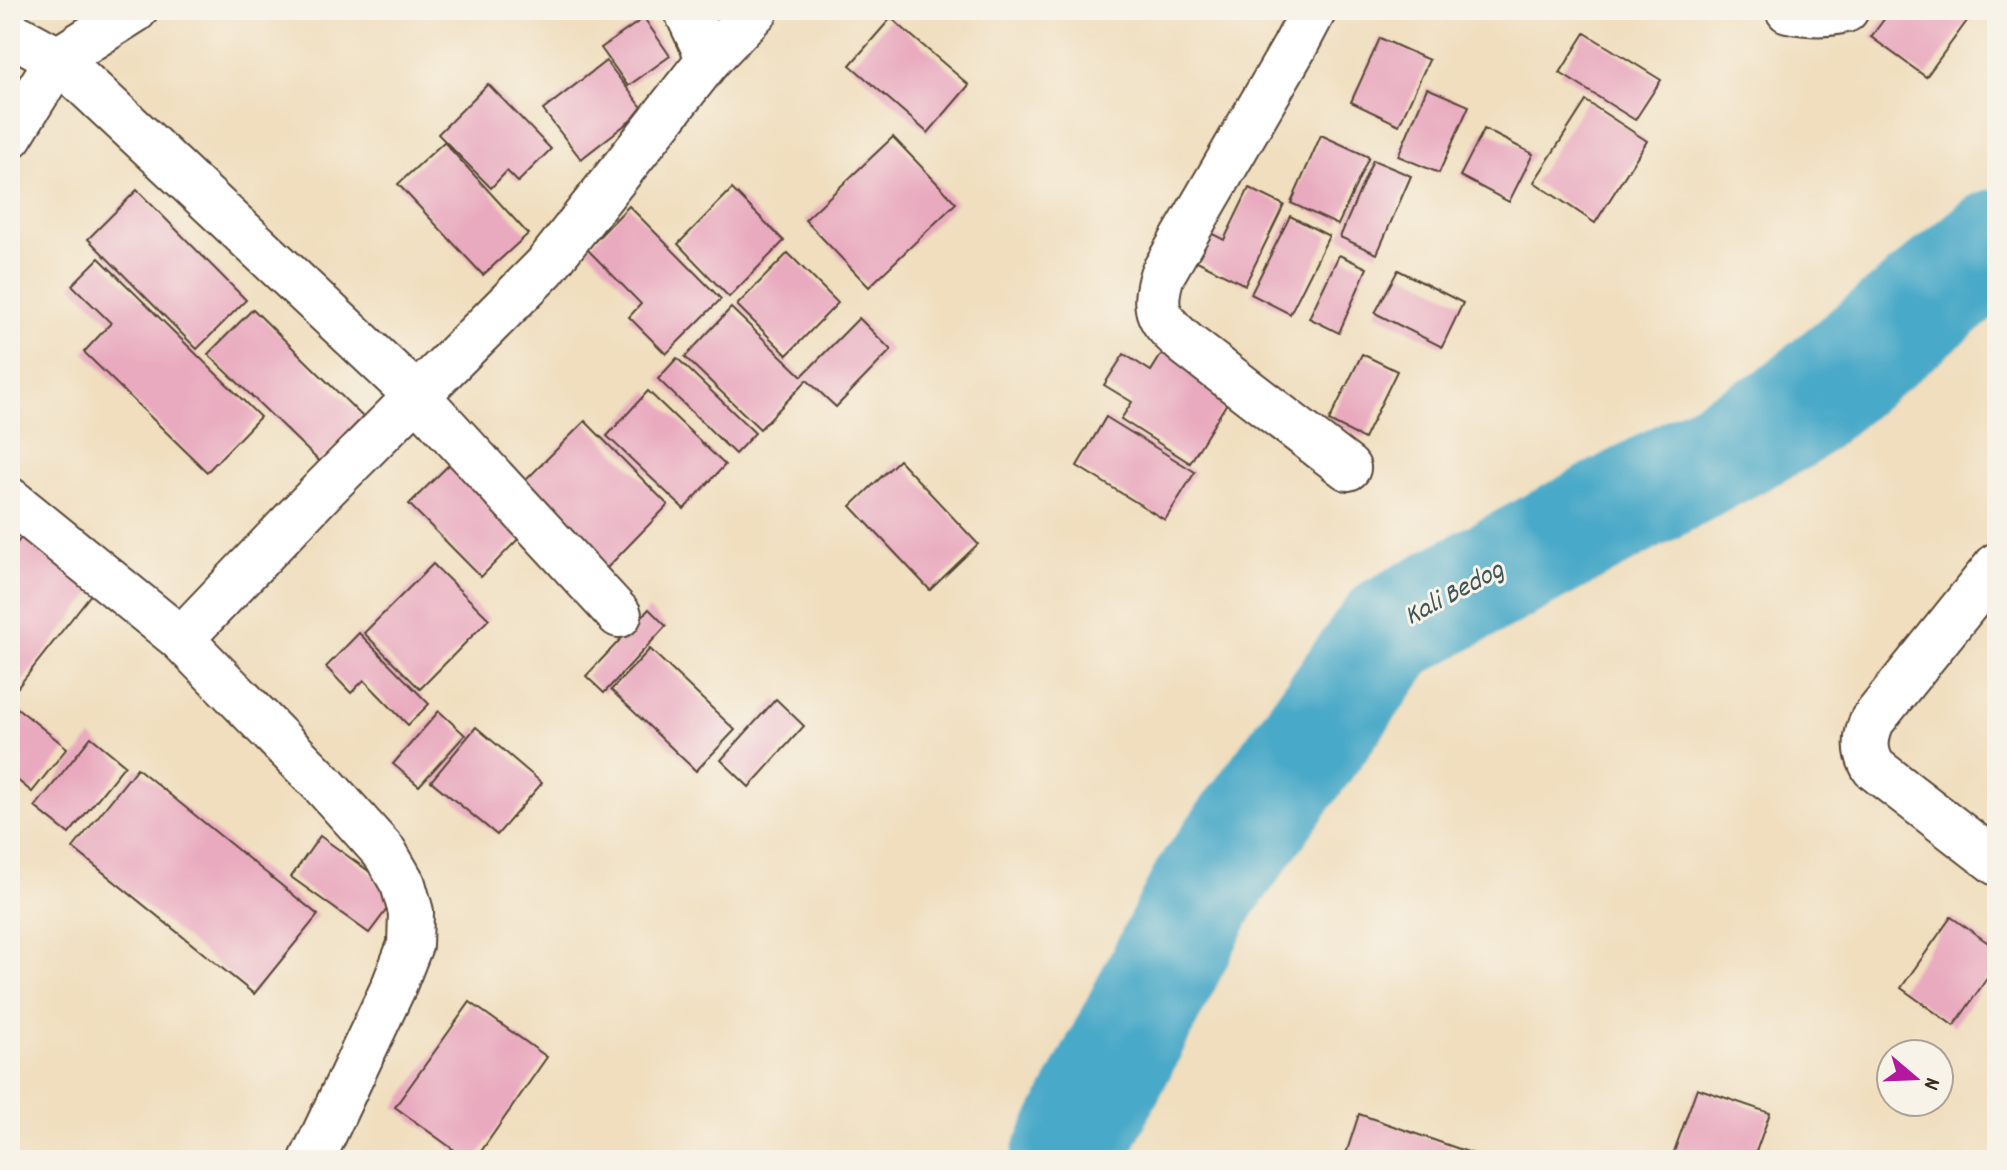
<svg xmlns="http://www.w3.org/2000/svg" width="2007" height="1170" viewBox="0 0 2007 1170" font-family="Dekko,sans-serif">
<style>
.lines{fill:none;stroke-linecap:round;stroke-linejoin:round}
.river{stroke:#49a9c8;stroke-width:110}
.building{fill:#e9aabf}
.minor-casing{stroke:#564536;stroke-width:48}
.minor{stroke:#fff;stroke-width:44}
.labels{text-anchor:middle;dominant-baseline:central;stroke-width:6;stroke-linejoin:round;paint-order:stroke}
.water-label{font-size:28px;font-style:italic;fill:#40565a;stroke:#f7f3e8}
</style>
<rect width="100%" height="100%" fill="#f7f3e8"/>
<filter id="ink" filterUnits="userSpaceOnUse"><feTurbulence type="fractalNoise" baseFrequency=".0125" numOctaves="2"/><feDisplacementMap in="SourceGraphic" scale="16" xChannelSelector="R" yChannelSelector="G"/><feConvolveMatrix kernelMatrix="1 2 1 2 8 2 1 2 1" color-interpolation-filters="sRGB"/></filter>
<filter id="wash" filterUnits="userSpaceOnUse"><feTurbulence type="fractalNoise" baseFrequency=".006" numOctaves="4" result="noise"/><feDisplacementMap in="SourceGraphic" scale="32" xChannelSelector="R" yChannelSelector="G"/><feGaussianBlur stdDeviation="1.8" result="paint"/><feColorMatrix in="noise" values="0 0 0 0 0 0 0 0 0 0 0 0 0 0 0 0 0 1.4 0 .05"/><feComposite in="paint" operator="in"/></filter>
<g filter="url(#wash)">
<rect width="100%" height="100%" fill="#f0debe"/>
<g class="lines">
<path class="river" d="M 1066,1160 L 1205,888 L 1392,629 L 1787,417 L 1997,244"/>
</g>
<g id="blocks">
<g class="building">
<path d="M 1891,10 L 1975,10 L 1926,77 L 1871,37 Z"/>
<path d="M 644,18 L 670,56 L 628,86 L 601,48 Z"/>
<path d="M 891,18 L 969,85 L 928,133 L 850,65 Z"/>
<path d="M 1585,33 L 1661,80 L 1635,120 L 1560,73 Z"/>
<path d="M 1380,38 L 1429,60 L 1399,125 L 1351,102 Z"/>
<path d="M 606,61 L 644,110 L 581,159 L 543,110 Z"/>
<path d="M 488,84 L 551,149 L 518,182 L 507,171 L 491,188 L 438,134 Z"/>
<path d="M 1427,88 L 1469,106 L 1439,173 L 1398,156 Z"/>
<path d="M 1586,101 L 1647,141 L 1595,223 L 1534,182 Z"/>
<path d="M 1484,129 L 1533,154 L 1509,202 L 1460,176 Z"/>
<path d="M 1321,135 L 1369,157 L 1338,225 L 1291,203 Z"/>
<path d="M 893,137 L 956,203 L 869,287 L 805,220 Z"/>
<path d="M 444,142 L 528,234 L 483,275 L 398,184 Z"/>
<path d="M 1373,160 L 1411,176 L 1377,254 L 1340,237 Z"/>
<path d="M 1249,188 L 1284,205 L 1245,285 L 1191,258 L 1205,230 L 1224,240 Z"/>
<path d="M 732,189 L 784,241 L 729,297 L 678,244 Z"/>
<path d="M 137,190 L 246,300 L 197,349 L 88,239 Z"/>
<path d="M 629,206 L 721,299 L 666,354 L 629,317 L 641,304 L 587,249 Z"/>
<path d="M 1290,216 L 1329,236 L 1290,314 L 1251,294 Z"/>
<path d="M 788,253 L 838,303 L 787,355 L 737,305 Z"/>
<path d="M 1339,255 L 1367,268 L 1339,333 L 1309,318 Z"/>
<path d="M 99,258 L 260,417 L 207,472 L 84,352 L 111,323 L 72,285 Z"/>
<path d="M 1398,270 L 1463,303 L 1442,347 L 1375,313 Z"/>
<path d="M 731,308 L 802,376 L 859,318 L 891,350 L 836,407 L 807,380 L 760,429 L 685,357 Z"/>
<path d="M 253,309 L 363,417 L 320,462 L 208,354 Z"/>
<path d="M 1166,347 L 1235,390 L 1190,463 L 1121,419 L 1132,402 L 1104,385 L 1124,354 L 1151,371 Z"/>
<path d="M 1362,354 L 1397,371 L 1364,439 L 1329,421 Z"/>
<path d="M 677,358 L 755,433 L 735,454 L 658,379 Z"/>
<path d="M 648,391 L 725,465 L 684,509 L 607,436 Z"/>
<path d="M 1106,417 L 1195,472 L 1165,520 L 1077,466 Z"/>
<path d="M 585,421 L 668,505 L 606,569 L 521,485 Z"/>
<path d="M 456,458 L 527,530 L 481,577 L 409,504 Z"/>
<path d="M 899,460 L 978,544 L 930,590 L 851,506 Z"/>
<path d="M 28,529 L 99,584 L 10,697 L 10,552 Z"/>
<path d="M 433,564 L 489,619 L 420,689 L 364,633 Z"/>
<path d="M 649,609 L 666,626 L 604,693 L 586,676 Z"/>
<path d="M 359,633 L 429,704 L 408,725 L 364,680 L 351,693 L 326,667 Z"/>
<path d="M 650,649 L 735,730 L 696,771 L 611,690 Z"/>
<path d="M 776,699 L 804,726 L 749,787 L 721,760 Z"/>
<path d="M 16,707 L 67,748 L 32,792 L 10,774 L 10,714 Z"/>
<path d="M 439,711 L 465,735 L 419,786 L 393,764 Z"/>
<path d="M 476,727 L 542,783 L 497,835 L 431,781 Z"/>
<path d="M 91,737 L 125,765 L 69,834 L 35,807 Z"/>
<path d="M 137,768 L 318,915 L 254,994 L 73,848 Z"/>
<path d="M 320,836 L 399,893 L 369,933 L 291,877 Z"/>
<path d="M 1951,917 L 1997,949 L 1997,964 L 1954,1026 L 1901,988 Z"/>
<path d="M 470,1002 L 547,1057 L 475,1160 L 468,1160 L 395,1107 Z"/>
<path d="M 1697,1088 L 1770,1113 L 1753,1160 L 1671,1160 Z"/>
<path d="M 1359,1114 L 1491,1160 L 1344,1160 Z"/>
</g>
</g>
</g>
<g filter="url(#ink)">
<use href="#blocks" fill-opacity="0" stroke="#564536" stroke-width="2"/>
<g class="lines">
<g class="minor-casing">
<g id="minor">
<path d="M 1314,10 L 1294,48 L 1162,275 C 1151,311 1159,320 1186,344 L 1348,468"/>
<path d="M 1788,10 C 1807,14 1827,15 1846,10"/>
<path d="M 10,33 L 58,59 L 135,10"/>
<path d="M 709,59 L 756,10"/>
<path d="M 10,136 L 58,59 L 418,397 L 619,615"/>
<path d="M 10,500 L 181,639 L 322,783 L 385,853 L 403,884 L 411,912 L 410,945 L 393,988 L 312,1160"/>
<path d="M 1997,565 L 1872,721 C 1865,738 1864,752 1874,768 L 1997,863"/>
<path d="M 181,639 L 326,487 L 545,267 L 709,59 L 686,10"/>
</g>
</g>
<use href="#minor" class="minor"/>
</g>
</g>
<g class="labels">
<g class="water-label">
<text transform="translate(1455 595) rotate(-28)">Kali Bedog</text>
</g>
</g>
<rect width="2007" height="1170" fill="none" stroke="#f7f3e8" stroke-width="40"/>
<g transform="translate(1915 1078) rotate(109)"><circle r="38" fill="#f7f3e8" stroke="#aca397" stroke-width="2"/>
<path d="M0-6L14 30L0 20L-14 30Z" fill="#b5179e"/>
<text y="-12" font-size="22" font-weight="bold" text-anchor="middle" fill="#3b2a1e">N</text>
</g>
</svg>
